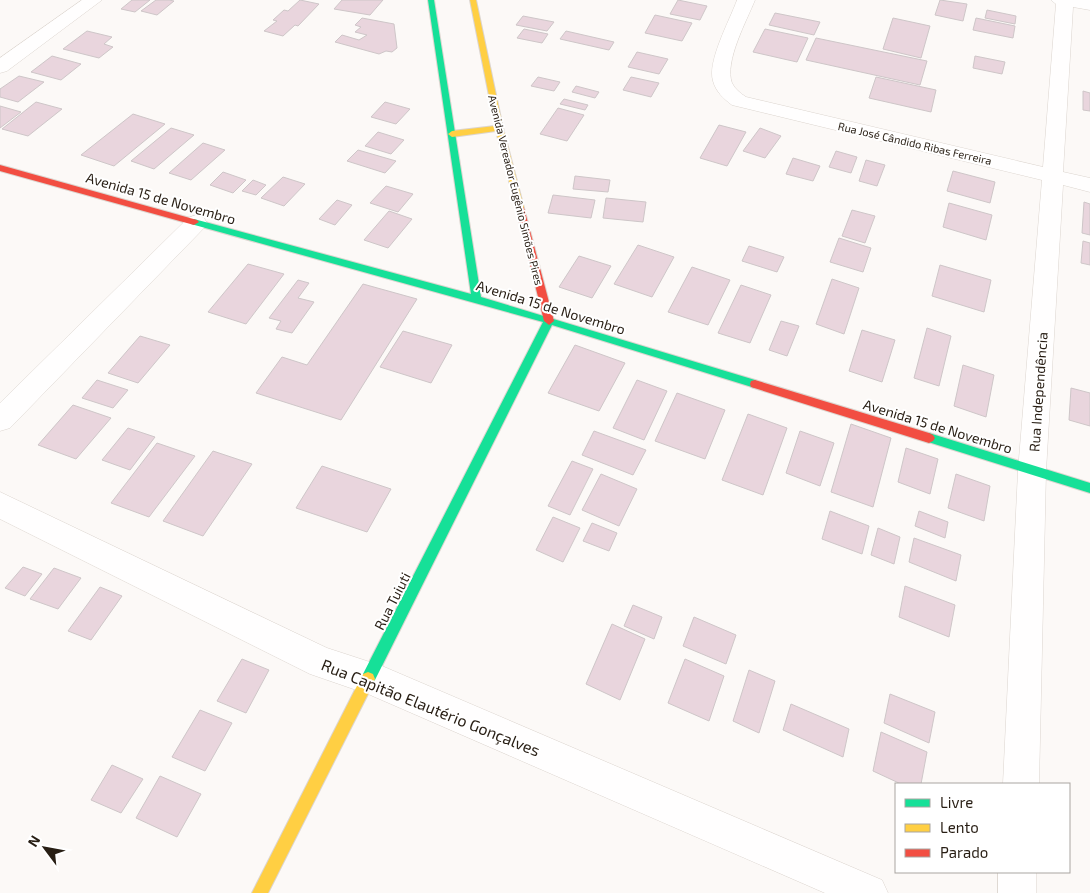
<svg xmlns="http://www.w3.org/2000/svg" width="1090" height="893" viewBox="0 0 1090 893" font-family="'Exo 2',sans-serif">
<style>
.building{fill:#e9d5dd;stroke:#cec6c8}
.lines{fill:none;stroke-linecap:round;stroke-linejoin:round}
.street-casing{stroke:#dcd5cf;stroke-width:1}
.fast-casing{stroke:#dcd5cf;stroke-width:2}
.slow-casing{stroke:#dcd5cf;stroke-width:2}
.jam-casing{stroke:#dcd5cf;stroke-width:2}
.street{fill:#fffefe;fill-rule:evenodd}
.fast{fill:#16e098;fill-rule:evenodd}
.slow{fill:#ffcf43;fill-rule:evenodd}
.jam{fill:#f24e42;fill-rule:evenodd}
.labels{text-anchor:middle;dominant-baseline:central;stroke-width:4;stroke-linejoin:round;paint-order:stroke}
.far-street-label{font-size:11px;fill:#281e14;stroke:#fff}
.street-label{font-size:14px;fill:#281e14;stroke:#fff}
.near-street-label{font-size:16px;fill:#281e14;stroke:#fff}
</style>
<rect width="100%" height="100%" fill="#fcf9f7"/>
<g class="building">
<path d="M 132,0 L 150,0 L 135,12 L 121,9 Z"/>
<path d="M 156,0 L 169,0 L 174,1 L 157,15 L 141,11 Z"/>
<path d="M 300,0 L 319,4 L 298,26 L 295,25 L 283,36 L 264,31 L 277,21 L 273,20 L 284,10 L 288,11 Z"/>
<path d="M 342,0 L 383,0 L 370,15 L 334,9 Z"/>
<path d="M 678,0 L 707,6 L 700,20 L 670,14 Z"/>
<path d="M 940,0 L 967,4 L 963,21 L 935,15 Z"/>
<path d="M 987,10 L 1016,16 L 1015,24 L 985,18 Z"/>
<path d="M 775,13 L 820,22 L 814,35 L 769,25 Z"/>
<path d="M 655,15 L 692,23 L 682,41 L 645,33 Z"/>
<path d="M 523,16 L 554,22 L 547,31 L 516,25 Z"/>
<path d="M 362,18 L 394,24 L 397,48 L 392,52 L 386,51 L 379,54 L 335,42 L 342,35 L 359,40 L 367,35 L 355,32 L 361,27 L 355,25 Z"/>
<path d="M 893,18 L 930,26 L 921,58 L 883,49 Z"/>
<path d="M 976,18 L 1015,26 L 1013,38 L 973,30 Z"/>
<path d="M 524,29 L 548,34 L 542,43 L 517,38 Z"/>
<path d="M 765,29 L 808,38 L 797,62 L 753,52 Z"/>
<path d="M 87,31 L 112,37 L 104,44 L 113,47 L 99,58 L 63,49 Z"/>
<path d="M 566,31 L 614,42 L 609,50 L 560,39 Z"/>
<path d="M 816,38 L 927,61 L 920,85 L 806,60 Z"/>
<path d="M 637,52 L 668,59 L 659,74 L 628,67 Z"/>
<path d="M 52,56 L 81,64 L 61,80 L 31,72 Z"/>
<path d="M 975,56 L 1005,62 L 1002,74 L 973,68 Z"/>
<path d="M 19,76 L 44,82 L 18,102 L 0,97 L 0,89 Z"/>
<path d="M 538,77 L 560,82 L 554,91 L 531,86 Z"/>
<path d="M 631,77 L 659,83 L 651,97 L 623,90 Z"/>
<path d="M 876,77 L 936,90 L 931,112 L 869,98 Z"/>
<path d="M 576,86 L 599,92 L 595,98 L 572,92 Z"/>
<path d="M 1083,91 L 1090,93 L 1090,111 L 1083,110 Z"/>
<path d="M 564,99 L 588,105 L 585,110 L 560,104 Z"/>
<path d="M 36,102 L 62,109 L 28,136 L 2,129 Z"/>
<path d="M 385,102 L 410,109 L 396,124 L 371,117 Z"/>
<path d="M 0,106 L 21,112 L 0,128 Z"/>
<path d="M 558,108 L 584,115 L 567,141 L 540,134 Z"/>
<path d="M 133,114 L 165,124 L 114,166 L 81,155 Z"/>
<path d="M 719,125 L 746,132 L 727,166 L 700,158 Z"/>
<path d="M 171,128 L 194,135 L 154,169 L 131,161 Z"/>
<path d="M 760,128 L 781,136 L 765,158 L 743,151 Z"/>
<path d="M 378,132 L 404,140 L 391,154 L 365,146 Z"/>
<path d="M 203,143 L 225,150 L 191,180 L 169,173 Z"/>
<path d="M 358,150 L 396,161 L 385,173 L 347,161 Z"/>
<path d="M 836,151 L 857,157 L 851,173 L 829,167 Z"/>
<path d="M 793,158 L 820,166 L 813,181 L 786,174 Z"/>
<path d="M 866,160 L 885,165 L 877,186 L 859,181 Z"/>
<path d="M 953,171 L 995,182 L 990,203 L 947,191 Z"/>
<path d="M 223,172 L 246,180 L 233,193 L 210,185 Z"/>
<path d="M 575,176 L 610,180 L 608,192 L 573,189 Z"/>
<path d="M 283,177 L 305,184 L 284,206 L 261,198 Z"/>
<path d="M 253,180 L 266,185 L 256,195 L 242,191 Z"/>
<path d="M 386,186 L 413,194 L 398,212 L 370,203 Z"/>
<path d="M 553,195 L 595,200 L 591,218 L 548,213 Z"/>
<path d="M 606,198 L 646,202 L 643,222 L 603,218 Z"/>
<path d="M 337,200 L 352,205 L 335,225 L 319,219 Z"/>
<path d="M 1084,202 L 1090,204 L 1090,235 L 1082,233 Z"/>
<path d="M 949,203 L 992,215 L 986,240 L 943,227 Z"/>
<path d="M 852,210 L 875,216 L 865,243 L 842,236 Z"/>
<path d="M 389,211 L 412,219 L 388,248 L 364,240 Z"/>
<path d="M 839,238 L 871,248 L 863,272 L 830,262 Z"/>
<path d="M 1083,241 L 1090,243 L 1090,265 L 1081,263 Z"/>
<path d="M 638,245 L 674,257 L 652,297 L 614,284 Z"/>
<path d="M 749,246 L 784,257 L 777,272 L 742,261 Z"/>
<path d="M 579,256 L 611,266 L 592,298 L 559,287 Z"/>
<path d="M 248,264 L 284,274 L 246,324 L 208,312 Z"/>
<path d="M 940,265 L 991,280 L 984,312 L 932,296 Z"/>
<path d="M 692,267 L 730,280 L 708,325 L 668,312 Z"/>
<path d="M 832,279 L 859,288 L 844,334 L 816,324 Z"/>
<path d="M 298,280 L 309,283 L 298,298 L 314,302 L 292,333 L 276,329 L 281,321 L 269,318 Z"/>
<path d="M 363,284 L 417,299 L 341,420 L 256,393 L 282,357 L 307,365 Z"/>
<path d="M 741,285 L 771,295 L 750,343 L 718,333 Z"/>
<path d="M 781,321 L 799,326 L 787,356 L 769,350 Z"/>
<path d="M 927,328 L 951,336 L 939,386 L 914,378 Z"/>
<path d="M 862,330 L 895,340 L 882,382 L 849,371 Z"/>
<path d="M 403,331 L 452,345 L 431,383 L 380,367 Z"/>
<path d="M 140,336 L 170,345 L 138,383 L 108,373 Z"/>
<path d="M 575,345 L 625,363 L 599,411 L 548,393 Z"/>
<path d="M 963,365 L 994,375 L 986,417 L 954,406 Z"/>
<path d="M 97,380 L 128,390 L 113,408 L 82,398 Z"/>
<path d="M 637,380 L 667,391 L 644,440 L 613,428 Z"/>
<path d="M 1071,388 L 1090,393 L 1090,426 L 1069,420 Z"/>
<path d="M 677,393 L 725,410 L 705,459 L 655,441 Z"/>
<path d="M 73,405 L 111,418 L 76,459 L 38,445 Z"/>
<path d="M 748,414 L 787,428 L 763,495 L 722,480 Z"/>
<path d="M 851,424 L 891,438 L 873,507 L 831,492 Z"/>
<path d="M 128,428 L 155,437 L 130,470 L 102,460 Z"/>
<path d="M 594,431 L 646,450 L 633,475 L 582,455 Z"/>
<path d="M 800,431 L 834,443 L 820,486 L 786,473 Z"/>
<path d="M 157,443 L 195,456 L 149,517 L 111,503 Z"/>
<path d="M 906,448 L 938,459 L 930,494 L 898,482 Z"/>
<path d="M 213,451 L 252,464 L 203,536 L 163,521 Z"/>
<path d="M 572,461 L 593,469 L 570,515 L 548,506 Z"/>
<path d="M 322,466 L 391,489 L 367,532 L 296,508 Z"/>
<path d="M 601,474 L 637,489 L 619,526 L 582,510 Z"/>
<path d="M 956,474 L 990,486 L 984,521 L 948,508 Z"/>
<path d="M 830,511 L 869,526 L 862,554 L 822,539 Z"/>
<path d="M 919,511 L 948,522 L 945,538 L 915,526 Z"/>
<path d="M 553,517 L 580,528 L 563,562 L 536,550 Z"/>
<path d="M 592,523 L 617,533 L 609,551 L 583,541 Z"/>
<path d="M 878,528 L 900,537 L 894,564 L 871,555 Z"/>
<path d="M 914,538 L 961,555 L 956,581 L 909,562 Z"/>
<path d="M 23,567 L 42,574 L 25,596 L 5,588 Z"/>
<path d="M 54,568 L 81,578 L 58,609 L 30,599 Z"/>
<path d="M 905,586 L 955,605 L 949,637 L 899,617 Z"/>
<path d="M 100,587 L 122,596 L 91,640 L 68,631 Z"/>
<path d="M 633,605 L 662,617 L 654,639 L 624,626 Z"/>
<path d="M 694,617 L 736,635 L 726,664 L 683,646 Z"/>
<path d="M 612,624 L 645,639 L 620,700 L 586,684 Z"/>
<path d="M 242,659 L 269,670 L 246,713 L 217,701 Z"/>
<path d="M 685,659 L 724,676 L 709,721 L 668,703 Z"/>
<path d="M 749,670 L 775,681 L 759,733 L 733,721 Z"/>
<path d="M 890,694 L 935,712 L 929,743 L 884,723 Z"/>
<path d="M 791,704 L 849,729 L 843,757 L 783,730 Z"/>
<path d="M 200,710 L 232,723 L 205,771 L 172,757 Z"/>
<path d="M 881,732 L 927,752 L 921,784 L 901,784 L 873,771 Z"/>
<path d="M 112,765 L 143,779 L 121,813 L 91,800 Z"/>
<path d="M 160,776 L 201,794 L 177,837 L 136,818 Z"/>
</g>
<g class="lines">
<g class="street-casing">
<g id="street">
<path d="M 82,0 L 102,0 L 7,71 L 0,73 L 0,58 Z"/>
<path d="M 737,0 L 755,0 C 747,20 724,62 732,83 C 735,89 740,93 746,97 L 1043,167 L 1056,4 L 1051,0 L 1090,0 L 1090,10 L 1073,7 L 1063,172 L 1090,178 L 1090,192 L 1063,185 L 1046,471 L 1039,784 L 1003,784 L 1018,471 L 1042,180 L 732,105 C 724,99 716,92 713,81 C 707,61 730,20 737,0 Z"/>
<path d="M 196,215 L 204,218 L 207,223 L 204,228 L 10,428 L 0,431 L 0,403 L 188,218 Z"/>
<path d="M 0,492 L 327,648 L 382,666 L 882,880 L 888,893 L 825,893 L 368,694 L 310,674 L 0,519 Z"/>
<rect x="998" y="872" width="38" height="21"/>
</g>
</g>
<g class="fast-casing">
<g id="fast">
<path d="M 428,0 L 434,0 L 481,297 L 755,380 L 760,384 L 755,388 L 552,325 L 373,684 L 368,686 L 363,684 L 361,679 L 363,674 L 543,322 L 191,224 L 189,222 L 194,219 L 471,294 Z"/>
<path d="M 929,433 L 1090,483 L 1090,493 L 925,441 L 923,438 L 925,435 Z"/>
</g>
</g>
<g class="slow-casing">
<g id="slow">
<path d="M 470,0 L 476,0 L 503,128 L 524,208 L 520,211 L 516,208 L 496,131 L 452,137 L 448,134 L 452,131 L 495,126 Z"/>
<path d="M 368,672 L 373,674 L 375,679 L 373,684 L 268,893 L 252,893 L 363,674 Z"/>
</g>
</g>
<g class="jam-casing">
<g id="jam">
<path d="M 0,165 L 197,220 L 199,222 L 194,225 L 0,171 Z"/>
<path d="M 520,205 L 524,208 L 554,321 L 549,325 L 544,321 L 516,208 Z"/>
<path d="M 755,380 L 929,433 L 933,435 L 935,438 L 933,441 L 929,443 L 751,387 L 750,384 L 751,381 Z"/>
</g>
</g>
<use href="#street" class="street"/>
<use href="#fast" class="fast"/>
<use href="#slow" class="slow"/>
<use href="#jam" class="jam"/>
</g>
<g class="labels">
<g class="far-street-label">
<text transform="translate(915 143) rotate(13)">Rua José Cândido Ribas Ferreira</text>
<text transform="translate(516 190) rotate(76)">Avenida Vereador Eugênio Simões Pires</text>
</g>
<g class="street-label">
<text transform="translate(161 198) rotate(16)">Avenida 15 de Novembro</text>
<text transform="translate(551 307) rotate(17)">Avenida 15 de Novembro</text>
<text transform="translate(1038 392) rotate(-86)">Rua Independência</text>
<text transform="translate(938 426) rotate(17)">Avenida 15 de Novembro</text>
<text transform="translate(392 601) rotate(-63)">Rua Tuiuti</text>
</g>
<g class="near-street-label">
<text transform="translate(431 707) rotate(22)">Rua Capitão Elautério Gonçalves</text>
</g>
</g>
<rect x="895" y="783" width="175" height="90" fill="#ffffff" stroke="#a9a5a1"/>
<rect x="905" y="799" width="25" height="8" fill="#16e098" stroke="#a9a5a1"/>
<text x="940" y="808" font-size="15" fill="#281e14">Livre</text>
<rect x="905" y="824" width="25" height="8" fill="#ffcf43" stroke="#a9a5a1"/>
<text x="940" y="833" font-size="15" fill="#281e14">Lento</text>
<rect x="905" y="849" width="25" height="8" fill="#f24e42" stroke="#a9a5a1"/>
<text x="940" y="858" font-size="15" fill="#281e14">Parado</text>
<g transform="translate(45 848) rotate(302)" stroke="#ffffff" stroke-width="4" paint-order="stroke">
<path d="M0-4L9 19L0 12L-9 19Z" fill="#281e14"/>
<text y="-8" font-size="14" font-weight="bold" text-anchor="middle" fill="#281e14">N</text>
</g>
</svg>
